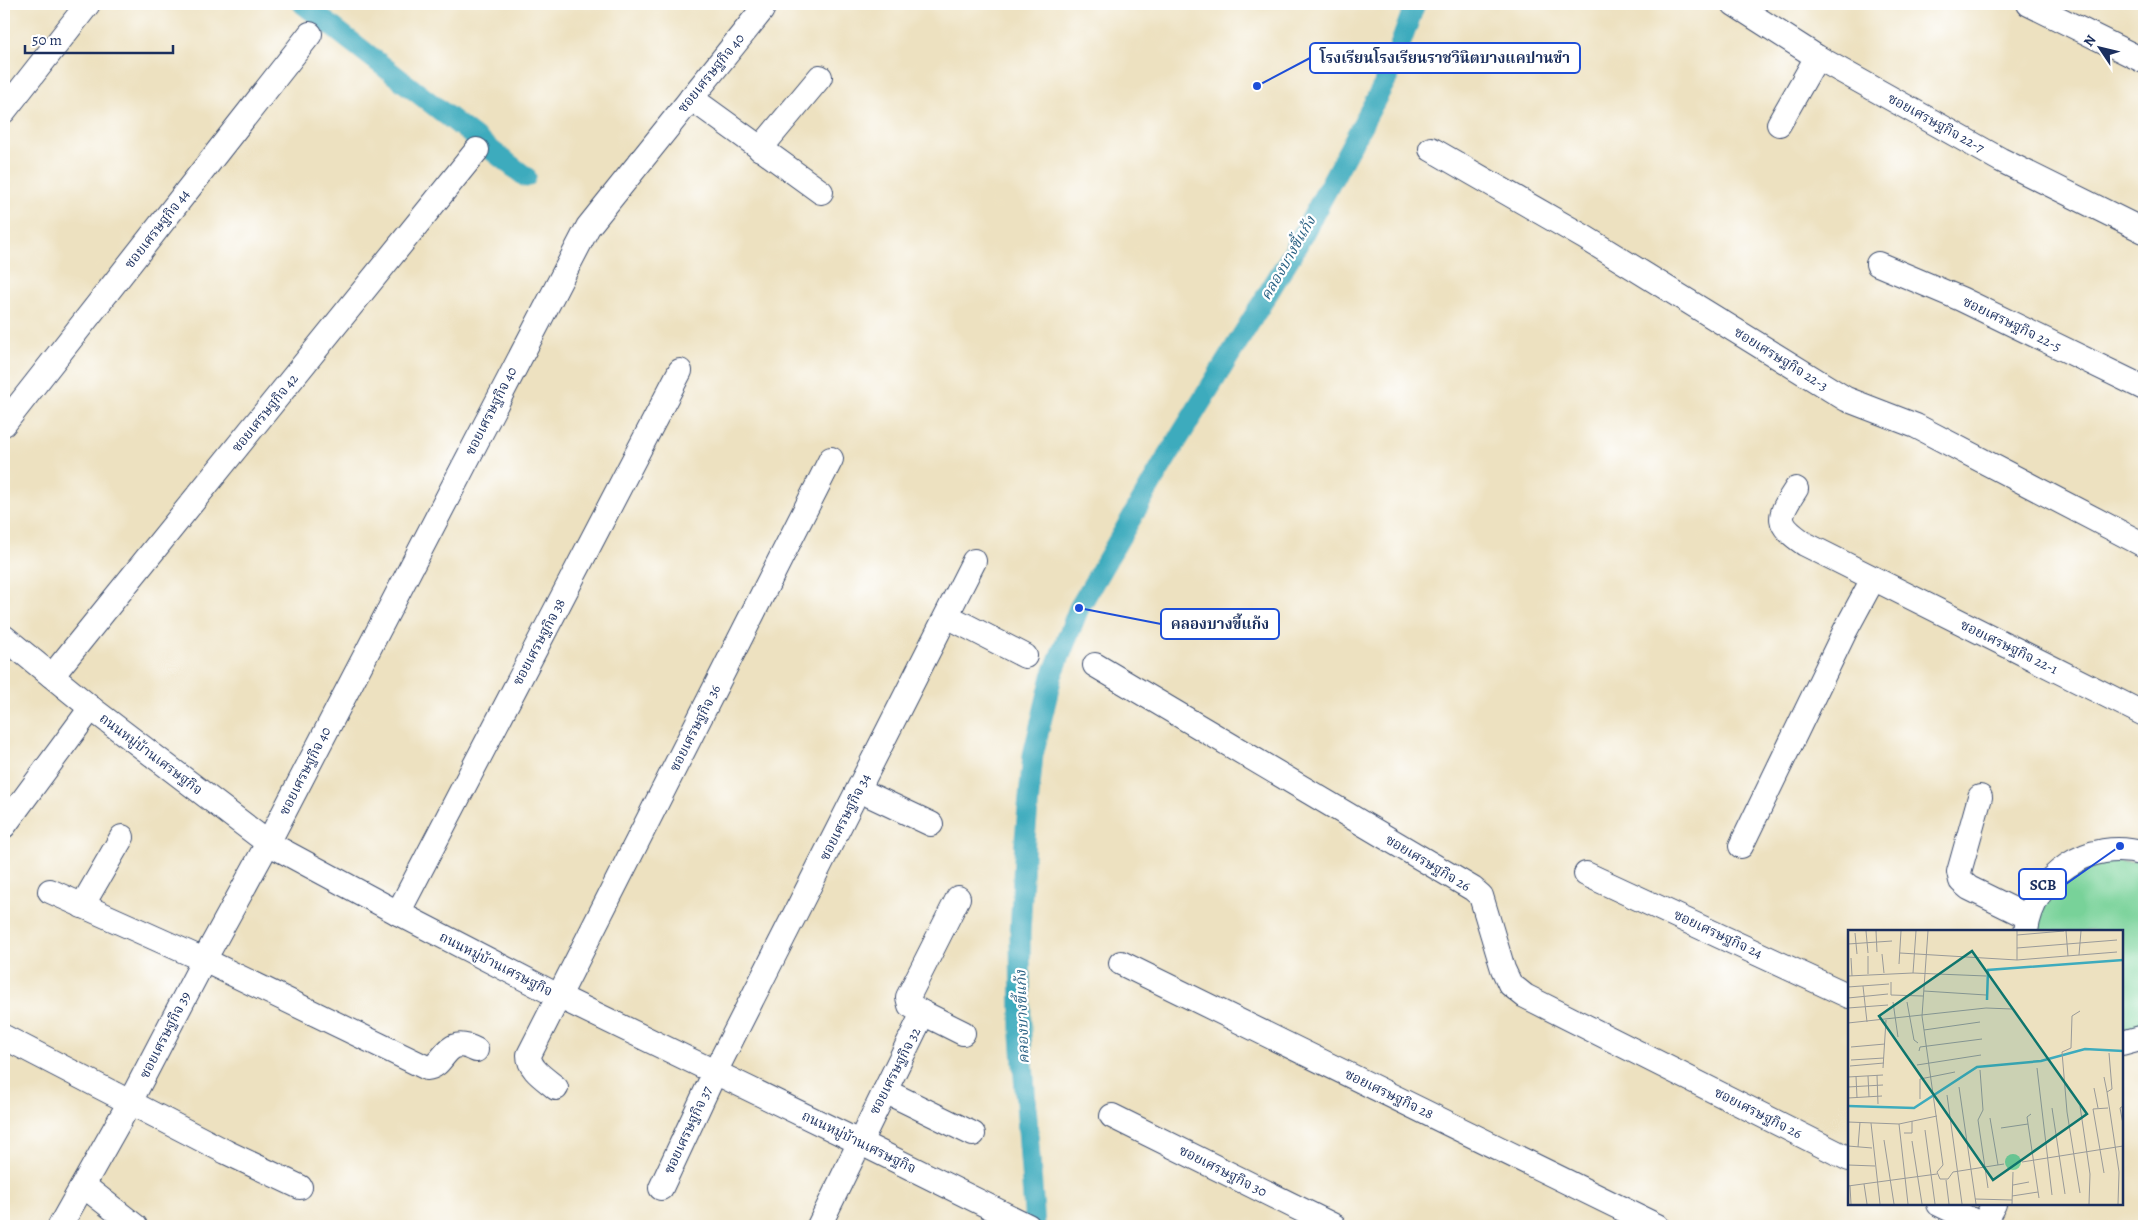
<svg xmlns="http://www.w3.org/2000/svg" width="2148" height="1230" viewBox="0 0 2148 1230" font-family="Alegreya,'Noto Serif Thai',serif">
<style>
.green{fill:#78d299;stroke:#4a807c}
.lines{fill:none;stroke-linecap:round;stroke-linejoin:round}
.canal{stroke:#3eabbd;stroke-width:21}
.minor-casing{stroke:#3a4a6d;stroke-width:26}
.minor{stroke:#fff;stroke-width:24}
.labels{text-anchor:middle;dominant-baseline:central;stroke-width:4.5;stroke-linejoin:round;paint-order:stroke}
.street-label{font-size:14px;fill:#1b2f5e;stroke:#fff}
.water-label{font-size:15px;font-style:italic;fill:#296184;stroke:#fff}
.inset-river{fill:none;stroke:#3eabbd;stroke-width:2.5}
.inset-road{fill:none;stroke:#999a99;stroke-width:1}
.view{fill:#0f766e;fill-opacity:0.15;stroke:#0f766e;stroke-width:2.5}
.inset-edge{fill:none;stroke:#1b2f5e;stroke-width:2.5}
.leader{fill:none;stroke:#1d4ed8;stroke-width:2}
.callout-dot{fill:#1d4ed8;stroke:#fff;stroke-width:2}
.callout{fill:#fff;stroke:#1d4ed8;stroke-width:2}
.callout-label{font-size:15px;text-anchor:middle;font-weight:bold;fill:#1b2f5e}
</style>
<rect width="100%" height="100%" fill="#fff"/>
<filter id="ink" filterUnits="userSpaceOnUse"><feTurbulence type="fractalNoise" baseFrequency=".02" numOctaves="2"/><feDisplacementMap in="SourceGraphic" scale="10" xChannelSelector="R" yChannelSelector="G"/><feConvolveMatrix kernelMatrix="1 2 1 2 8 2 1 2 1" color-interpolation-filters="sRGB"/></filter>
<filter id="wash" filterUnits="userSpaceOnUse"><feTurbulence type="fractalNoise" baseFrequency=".0096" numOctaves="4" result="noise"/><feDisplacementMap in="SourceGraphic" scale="20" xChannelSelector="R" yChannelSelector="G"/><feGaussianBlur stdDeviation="1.12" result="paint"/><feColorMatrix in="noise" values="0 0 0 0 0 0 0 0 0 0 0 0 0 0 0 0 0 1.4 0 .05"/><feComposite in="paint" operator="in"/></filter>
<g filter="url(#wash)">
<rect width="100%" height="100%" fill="#ede1c0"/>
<path class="green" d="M 2144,861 L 2144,1028 L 2122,1032 L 2122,931 L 2032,931 L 2040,906 L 2081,862 Z"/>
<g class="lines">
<g class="canal">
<path d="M 303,4 L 526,177"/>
<path d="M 1035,1226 L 1021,1036 L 1020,934 L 1025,839 L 1033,755 L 1052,676 L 1079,608 L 1164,462 L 1294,251 L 1390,73 L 1415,4"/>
</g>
</g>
</g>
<g filter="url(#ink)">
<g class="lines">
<g class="minor-casing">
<g id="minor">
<path d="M 1734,4 L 1817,57 L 2001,160 L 2144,231"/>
<path d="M 2029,4 L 2144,61"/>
<path d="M 691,98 L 821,192"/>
<path d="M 4,111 L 88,4"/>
<path d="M 1779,124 L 1817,57"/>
<path d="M 760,149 L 820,77"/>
<path d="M 1431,149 L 1584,237 L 1846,399 L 1916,426 L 2144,545"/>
<path d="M 1878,264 L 1961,299 L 2144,388"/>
<path d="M 4,424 L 310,34"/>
<path d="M 1796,489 C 1777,518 1775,523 1805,544 L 2144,714"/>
<path d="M 947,616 L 1025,656"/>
<path d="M 4,637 L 91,708 L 268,843 L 398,913 L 560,997 L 859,1142 L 1028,1226"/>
<path d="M 1095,665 L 1473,889 L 1481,896 L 1503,969 L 1510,984 L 1525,996 L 1849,1159"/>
<path d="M 52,676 L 477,150"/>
<path d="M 859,790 L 931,824"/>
<path d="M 1980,797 L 1959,872 L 1961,881 L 1969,888 L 2028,917"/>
<path d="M 4,826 L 91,708"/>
<path d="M 1741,846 L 1845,631 L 1873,579"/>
<path d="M 1586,874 L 1849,996"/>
<path d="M 50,891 L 204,960 L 427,1068 C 446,1067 444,1033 476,1050"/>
<path d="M 82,906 L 122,837"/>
<path d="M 398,913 L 680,371"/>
<path d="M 2026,931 C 2033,876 2090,837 2144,854"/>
<path d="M 1121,963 L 1657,1226"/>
<path d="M 923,1013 L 963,1033"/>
<path d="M 4,1037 L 226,1152 L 300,1187"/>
<path d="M 2122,1043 L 2144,1037"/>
<path d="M 556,1088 C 546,1079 529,1070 529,1055 L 831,459"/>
<path d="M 885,1091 L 973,1134"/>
<path d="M 1112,1116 L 1334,1226"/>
<path d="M 84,1186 L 135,1226"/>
<path d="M 661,1188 L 715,1072 L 974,561"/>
<path d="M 1939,1204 L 1984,1226"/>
<path d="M 60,1226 L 130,1102 L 204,960 L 268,843 L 588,227 L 762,10"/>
<path d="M 819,1226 L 923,1013 L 910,1005 L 908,997 L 958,898"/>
<path d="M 1982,1226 L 1994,1204"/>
</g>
</g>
<use href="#minor" class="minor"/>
</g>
</g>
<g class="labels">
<g class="street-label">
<text transform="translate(711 73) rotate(-51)">ซอยเศรษฐกิจ 40</text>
<text transform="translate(1936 123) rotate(29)">ซอยเศรษฐกิจ 22-7</text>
<text transform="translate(157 229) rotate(-52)">ซอยเศรษฐกิจ 44</text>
<text transform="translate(2012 324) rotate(26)">ซอยเศรษฐกิจ 22-5</text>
<text transform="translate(1781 359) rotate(32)">ซอยเศรษฐกิจ 22-3</text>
<text transform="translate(491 411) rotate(-63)">ซอยเศรษฐกิจ 40</text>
<text transform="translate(265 413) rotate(-51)">ซอยเศรษฐกิจ 42</text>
<text transform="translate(539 642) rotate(-62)">ซอยเศรษฐกิจ 38</text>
<text transform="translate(2009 647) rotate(26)">ซอยเศรษฐกิจ 22-1</text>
<text transform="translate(695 728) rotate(-63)">ซอยเศรษฐกิจ 36</text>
<text transform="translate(151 754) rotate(37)">ถนนหมู่บ้านเศรษฐกิจ</text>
<text transform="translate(305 771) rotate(-63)">ซอยเศรษฐกิจ 40</text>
<text transform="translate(845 817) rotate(-63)">ซอยเศรษฐกิจ 34</text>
<text transform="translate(1428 863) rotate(31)">ซอยเศรษฐกิจ 26</text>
<text transform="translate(1718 934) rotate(25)">ซอยเศรษฐกิจ 24</text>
<text transform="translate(496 964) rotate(27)">ถนนหมู่บ้านเศรษฐกิจ</text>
<text transform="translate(165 1035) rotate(-63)">ซอยเศรษฐกิจ 39</text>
<text transform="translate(895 1071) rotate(-63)">ซอยเศรษฐกิจ 32</text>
<text transform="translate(1389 1094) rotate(26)">ซอยเศรษฐกิจ 28</text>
<text transform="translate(1758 1113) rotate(27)">ซอยเศรษฐกิจ 26</text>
<text transform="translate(688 1130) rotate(-65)">ซอยเศรษฐกิจ 37</text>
<text transform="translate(859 1142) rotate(26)">ถนนหมู่บ้านเศรษฐกิจ</text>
<text transform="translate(1223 1171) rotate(27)">ซอยเศรษฐกิจ 30</text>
</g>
<g class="water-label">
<text transform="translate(1288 258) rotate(-60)">คลองบางขี้แก้ง</text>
<text transform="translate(1022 1017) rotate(-92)">คลองบางขี้แก้ง</text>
</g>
</g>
<g transform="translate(1848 930)">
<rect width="275" height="275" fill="#ede1c0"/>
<path d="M157 232a8 8 0 1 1 16 0a8 8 0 1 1-16 0Z" fill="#78d299"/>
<path class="inset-river" d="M 139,70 L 140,40 L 275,30M 0,176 L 66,178 L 129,137 L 193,131 L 237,119 L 275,121"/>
<path class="inset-road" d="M 18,1 L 20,23M 28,1 L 29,22M 80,1 L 74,86 L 95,235M 218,1 L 220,26M 7,3 L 9,24M 169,5 L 216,1M 0,14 L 44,11M 169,18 L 269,10M 52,23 L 169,30 L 269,22M 34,24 L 36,43M 231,25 L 233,1M 20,26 L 20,44M 3,28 L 4,46M 169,30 L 169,1M 51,34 L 53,1M 65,43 L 68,1M 0,46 L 65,43 L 138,46M 43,52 L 43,65 L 75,66M 15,56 L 19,92M 0,57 L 41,54M 76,61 L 138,65M 0,68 L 40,64M 45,72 L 50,107M 59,72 L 66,110 L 70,113M 0,78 L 40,75M 0,93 L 138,78 L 164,79M 76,100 L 132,92M 3,117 L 37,114M 71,121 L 72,117 L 134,109M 261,123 L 264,159 L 259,162 L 271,242 L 270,274M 3,130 L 36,128M 69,135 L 133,125M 2,136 L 36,133M 35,138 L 38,90M 189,138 L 204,265M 132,140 L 135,180 L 130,190 L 140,258M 29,145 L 30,174M 8,146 L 9,168M 20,146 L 21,167M 0,147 L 35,145M 256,147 L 259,162M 0,157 L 35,155M 111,157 L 128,274M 246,158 L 250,178M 99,165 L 114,274M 0,168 L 34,166M 72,169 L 72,149 L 107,142M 232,176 L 242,244 L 241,274M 275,176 L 272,178 L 275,194M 204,178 L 217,264M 183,184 L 179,187 L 191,268M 142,188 L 150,235M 0,192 L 51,194 L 89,186M 23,193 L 32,274M 51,194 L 60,274M 153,198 L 180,194M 77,200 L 87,274M 56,203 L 64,203 L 64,191M 36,210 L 46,274M 64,211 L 74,274M 0,216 L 24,218M 10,217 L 12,192M 174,232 L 275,216M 0,235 L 27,236M 95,235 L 89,242 L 92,249 L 100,249 L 105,242M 105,242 L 156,234M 256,243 L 245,179 L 260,178M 98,250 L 101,274M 16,254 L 19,274M 165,255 L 181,252M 0,256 L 89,244M 2,256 L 3,274M 232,263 L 219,182 L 214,122 L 223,118 L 224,86 L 232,81M 164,266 L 190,262M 127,269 L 164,270M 164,274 L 165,242"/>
<path class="view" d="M 124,21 L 239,184 L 145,250 L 31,86 Z"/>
<rect width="275" height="275" class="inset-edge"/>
</g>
<path class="leader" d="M1257 86L1310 58M1079 608L1161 624M2120 846L2066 884"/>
<g class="callout-dot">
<circle cx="1257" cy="86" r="5"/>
<circle cx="1079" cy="608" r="5"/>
<circle cx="2120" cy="846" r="5"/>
</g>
<g class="callout">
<rect x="1310" y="43" width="270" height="30" rx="5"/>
<rect x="1161" y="609" width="118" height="30" rx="5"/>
<rect x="2019" y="869" width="47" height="30" rx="5"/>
</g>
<g class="callout-label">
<text x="1445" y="63">โรงเรียนโรงเรียนราชวินิตบางแคปานขำ</text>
<text x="1220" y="629">คลองบางขี้แก้ง</text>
<text x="2043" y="890">SCB</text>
</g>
<rect width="2148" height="1230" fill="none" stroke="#fff" stroke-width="20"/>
<g transform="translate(2100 48) rotate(305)" stroke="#ffffff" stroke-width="4" paint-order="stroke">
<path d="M0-4L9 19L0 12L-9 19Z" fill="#1b2f5e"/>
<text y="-8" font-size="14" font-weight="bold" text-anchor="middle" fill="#1b2f5e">N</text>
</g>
<path d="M25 45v8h148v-8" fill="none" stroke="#1b2f5e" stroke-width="2.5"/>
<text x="32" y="45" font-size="15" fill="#1b2f5e" stroke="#ffffff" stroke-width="4" paint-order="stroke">50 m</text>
</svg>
